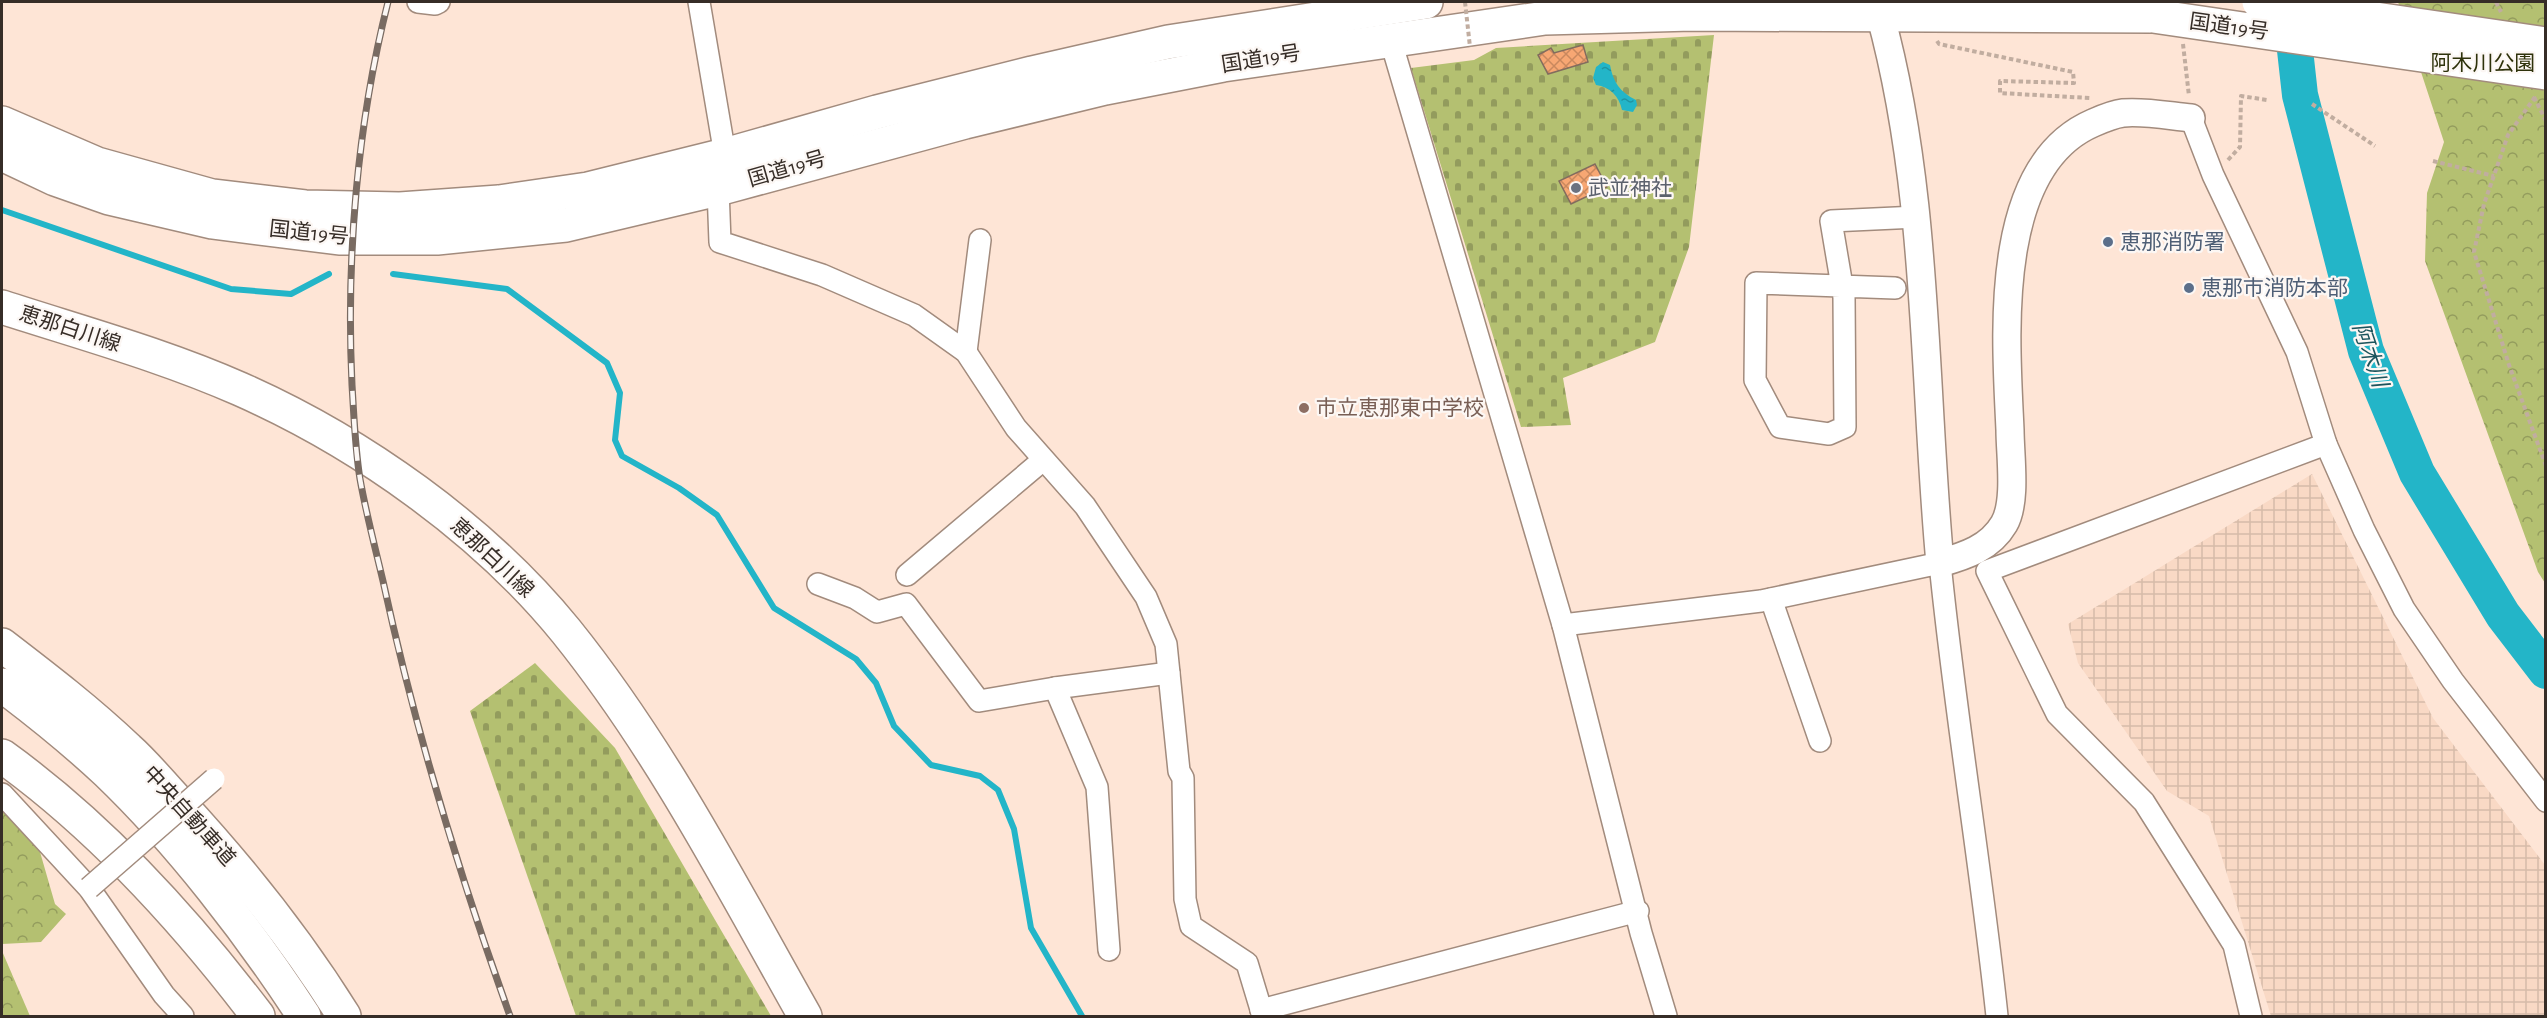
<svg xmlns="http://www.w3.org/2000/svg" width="2547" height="1018" viewBox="0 0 2547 1018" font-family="'Alegreya Sans','Noto Sans JP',sans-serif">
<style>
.industrial{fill:url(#industrial-grid)}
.forest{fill:url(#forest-crowns)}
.cemetery{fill:url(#cemetery-stones)}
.water{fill:url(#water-ripples)}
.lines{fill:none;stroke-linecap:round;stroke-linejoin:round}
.stream{stroke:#23b5c8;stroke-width:6}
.river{stroke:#23b5c8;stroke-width:36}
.building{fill:url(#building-cross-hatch);stroke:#826c5e;stroke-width:1.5}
.minor-casing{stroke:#a28b7d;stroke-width:24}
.tertiary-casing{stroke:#a28b7d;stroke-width:30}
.primary-casing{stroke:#a28b7d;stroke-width:36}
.trunk-casing{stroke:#a28b7d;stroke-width:36}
.motorway-casing{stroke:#a28b7d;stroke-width:36}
.path{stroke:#c1ada0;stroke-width:4;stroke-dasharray:4.5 3;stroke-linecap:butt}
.minor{stroke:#fff;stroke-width:21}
.tertiary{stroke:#fff;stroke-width:27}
.primary{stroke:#fff;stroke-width:33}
.trunk{stroke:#fff;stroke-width:33}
.motorway{stroke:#fff;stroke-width:33}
.rail-casing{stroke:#796b62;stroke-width:7}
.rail{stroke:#fcf7f4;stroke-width:4.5;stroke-dasharray:14;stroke-linecap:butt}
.minor-bridge-casing{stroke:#a28b7d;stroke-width:24;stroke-linecap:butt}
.trunk-bridge-casing{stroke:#a28b7d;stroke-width:36;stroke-linecap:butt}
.path-bridge{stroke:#c1ada0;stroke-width:4;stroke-dasharray:4.5 3;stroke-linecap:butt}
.minor-bridge{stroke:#fff;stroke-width:21}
.trunk-bridge{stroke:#fff;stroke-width:33}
.worship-dot{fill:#6b7280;stroke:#fcf7f4;stroke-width:2}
.service-dot{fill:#5c6f8a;stroke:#fcf7f4;stroke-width:2}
.education-dot{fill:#8d6e63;stroke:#fcf7f4;stroke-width:2}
.labels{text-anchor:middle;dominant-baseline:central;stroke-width:4.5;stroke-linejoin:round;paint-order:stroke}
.street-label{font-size:21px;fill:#362d27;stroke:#fcf7f4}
.park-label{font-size:21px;fill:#2e320b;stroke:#fcf7f4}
.worship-label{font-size:21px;fill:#5b616d;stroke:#fcf7f4;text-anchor:start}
.service-label{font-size:21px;fill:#4e5e75;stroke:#fcf7f4;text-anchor:start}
.education-label{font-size:21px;fill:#785e54;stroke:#fcf7f4;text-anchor:start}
.water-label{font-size:22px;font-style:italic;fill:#1c545c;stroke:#fcf7f4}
</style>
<defs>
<pattern id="industrial-grid" width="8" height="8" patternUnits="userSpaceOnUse" patternTransform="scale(1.5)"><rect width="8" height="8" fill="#f9d9c5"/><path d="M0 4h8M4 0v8" fill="none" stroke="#d6bba9"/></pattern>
<pattern id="forest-crowns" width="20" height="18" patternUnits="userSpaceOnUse" patternTransform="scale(1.5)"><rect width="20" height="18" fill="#b4c071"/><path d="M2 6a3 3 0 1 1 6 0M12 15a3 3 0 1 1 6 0" fill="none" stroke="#939c5d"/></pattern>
<pattern id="cemetery-stones" width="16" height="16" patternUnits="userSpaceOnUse" patternTransform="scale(1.5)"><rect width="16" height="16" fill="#b4c071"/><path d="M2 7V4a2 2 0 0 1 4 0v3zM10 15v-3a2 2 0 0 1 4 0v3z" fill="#939c5d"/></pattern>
<pattern id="water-ripples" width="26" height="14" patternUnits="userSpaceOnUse" patternTransform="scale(1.5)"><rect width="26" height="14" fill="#23b5c8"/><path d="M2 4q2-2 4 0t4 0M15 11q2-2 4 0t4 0" fill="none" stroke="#1f94a2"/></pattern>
<pattern id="building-cross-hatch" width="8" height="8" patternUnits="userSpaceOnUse" patternTransform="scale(1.5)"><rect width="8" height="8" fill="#f7a773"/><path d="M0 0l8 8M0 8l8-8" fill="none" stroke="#c9885e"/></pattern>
</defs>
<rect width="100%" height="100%" fill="#fee5d6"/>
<path class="industrial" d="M 2312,474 L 2433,718 L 2545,865 L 2545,1016 L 2271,1016 L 2209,816 L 2167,791 L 2078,663 L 2068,624 Z"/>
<g class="forest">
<path d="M 2398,2 L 2545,2 L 2545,583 L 2538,572 L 2425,261 L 2427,193 L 2444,142 Z"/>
<path d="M 2,808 L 38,845 L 55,904 L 66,914 L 41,942 L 2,944 Z"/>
<path d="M 2,951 L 30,1016 L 2,1016 Z"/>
</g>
<g class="cemetery">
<path d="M 1714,35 L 1689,247 L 1655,342 L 1563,378 L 1571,425 L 1521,427 L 1411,68 L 1474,60 L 1496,48 Z"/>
<path d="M 535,663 L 615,748 L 771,1016 L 576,1016 L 470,711 Z"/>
</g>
<path class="water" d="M 1603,62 L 1610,65 C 1613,82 1620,92 1636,100 L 1637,105 L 1633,112 L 1622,110 C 1619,96 1610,87 1596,85 L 1593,78 L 1596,67 Z"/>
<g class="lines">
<g class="stream">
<path d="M 2,210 L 231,289 L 291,294 L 329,274"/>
<path d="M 393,274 L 507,289 L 607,363 L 620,393 L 615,440 L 622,456 L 679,488 L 717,515 L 774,608 L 856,659 L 876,683 L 894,726 L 931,765 L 980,776 L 998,790 L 1014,829 L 1031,928 L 1082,1016"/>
</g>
<path class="river" d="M 2290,5 L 2300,95 L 2366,351 L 2417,473 L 2503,615 L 2546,671"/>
</g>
<g class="building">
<path d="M 1583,45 L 1588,62 L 1548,74 L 1538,55 L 1551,48 L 1554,53 Z"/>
<path d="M 1595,164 L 1607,187 L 1571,204 L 1559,181 Z"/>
</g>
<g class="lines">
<g class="minor-casing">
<g id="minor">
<path d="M 418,2 L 435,4 L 439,2"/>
<path d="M 699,2 L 725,155"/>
<path d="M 1390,38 L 1563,625 L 1641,933 L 1666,1016"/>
<path d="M 2191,118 L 2213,175 L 2297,352 L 2326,444 L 2364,530 L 2404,609 L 2453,681 L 2546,801"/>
<path d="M 718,189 L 720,242 L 822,275 L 914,315 L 966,352 L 1016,428 L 1085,506 L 1146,597 L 1166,644 L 1179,771 L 1183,778 L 1185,899 L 1191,926 L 1247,963 L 1263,1016"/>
<path d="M 1895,288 L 1756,283 L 1755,380 L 1780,427 L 1829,434 L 1845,427 L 1844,297 L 1842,286 L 1831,221 L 1917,217"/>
<path d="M 966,352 L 980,240"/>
<path d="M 907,575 L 1043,460"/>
<path d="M 818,584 L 855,598 L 877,612 L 906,604 L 979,701 L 1055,688 L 1097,787 L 1109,950"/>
<path d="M 1771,599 L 1820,741"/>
<path d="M 1563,625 L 1761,601 L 1940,563 C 1955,714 1981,865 1997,1016"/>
<path d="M 1055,688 L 1169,673"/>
<path d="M 2,794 L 89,888 L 164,995 L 183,1016"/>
<path d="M 1261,1010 L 1638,911"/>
<path d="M 2251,1016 L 2234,945 L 2144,802 L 2057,714 L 1987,571 L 2326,444"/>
</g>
</g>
<g class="tertiary-casing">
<path id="tertiary" d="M 1880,14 C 1929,192 1923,380 1940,563 C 1965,556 1990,548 2004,524 C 2017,502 2010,455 2010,430 C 2006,340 1991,167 2093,123 C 2102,119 2114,114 2123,113 C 2145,111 2170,116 2191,118"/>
</g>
<g class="primary-casing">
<path id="primary" d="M 2,307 C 82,333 163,355 240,389 C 360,442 483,529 566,631 C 661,749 731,885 805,1016"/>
</g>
<g class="trunk-casing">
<g id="trunk">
<path d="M 2,123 L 97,164 L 212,196 L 305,207 L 400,209 L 499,202 L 588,189 L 725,155 L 877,112 L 1032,73 L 1168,42 L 1426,2"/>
<path d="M 2,154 L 55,179 L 109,198 L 212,222 L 339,238 L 437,238 L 566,225 L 718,189 L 965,122 L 1105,88 L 1223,65 L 1545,18 L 1692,14 L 2153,16"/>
</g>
</g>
<g class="motorway-casing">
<g id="motorway">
<path d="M 2,645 C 45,678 88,711 128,749 C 146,765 161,784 178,802 C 240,869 296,939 344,1016"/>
<path d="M 2,685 C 38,712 74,741 107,772 C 179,841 250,933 304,1016"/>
<path d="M 2,756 C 101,827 185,920 258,1016"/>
</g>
</g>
<g class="path">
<path d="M 2496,2 L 2501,12"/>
<path d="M 1937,41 L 1939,44 L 2073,72 L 2074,83 L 2000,81 L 2000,93 L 2090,98"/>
<path d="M 2183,44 L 2189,96"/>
<path d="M 2534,97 L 2546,121"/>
<path d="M 2535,97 L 2508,135 L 2484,204 L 2474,252 L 2509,365 L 2546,466"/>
<path d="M 2312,104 L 2375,146"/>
<path d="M 2228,160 L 2240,147 L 2241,96 L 2267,100"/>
<path d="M 2433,161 L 2494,176"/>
</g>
<use href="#minor" class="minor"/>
<use href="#tertiary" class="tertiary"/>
<use href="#primary" class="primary"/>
<use href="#trunk" class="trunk"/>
<use href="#motorway" class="motorway"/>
<g class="rail-casing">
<path id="rail" d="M 388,2 C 357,125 346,258 352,385 C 354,416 355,448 360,479 C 366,513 375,547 383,581 C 415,729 459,874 510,1016"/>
</g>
<use href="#rail" class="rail"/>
<g class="minor-bridge-casing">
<path id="minor-bridge" d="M 89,888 L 214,779"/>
</g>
<g class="trunk-bridge-casing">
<g id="trunk-bridge">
<path d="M 2259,2 L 2546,44"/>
<path d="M 2153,16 L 2546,73"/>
</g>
</g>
<path class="path-bridge" d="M 1465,2 L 1470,47"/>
<use href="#minor-bridge" class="minor-bridge"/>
<use href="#trunk-bridge" class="trunk-bridge"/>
</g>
<circle class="worship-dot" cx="1576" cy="188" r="6"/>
<g class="service-dot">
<circle cx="2108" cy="242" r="6"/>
<circle cx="2189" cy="288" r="6"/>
</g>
<circle class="education-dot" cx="1304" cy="408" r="6"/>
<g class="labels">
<g class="street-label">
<text transform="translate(2229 27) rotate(8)">国道19号</text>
<text transform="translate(1261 59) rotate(-9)">国道19号</text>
<text transform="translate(787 169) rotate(-16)">国道19号</text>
<text transform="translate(309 233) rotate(6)">国道19号</text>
<text transform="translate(70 329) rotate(18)">恵那白川線</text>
<text transform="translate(492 558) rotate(43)">恵那白川線</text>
<text transform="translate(189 816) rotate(48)">中央自動車道</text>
</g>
<g class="park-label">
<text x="2483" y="63">阿木川公園</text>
</g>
<g class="worship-label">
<text x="1588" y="188">武並神社</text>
</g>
<g class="service-label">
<text x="2120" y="242">恵那消防署</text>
<text x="2201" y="288">恵那市消防本部</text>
</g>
<g class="education-label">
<text x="1316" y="408">市立恵那東中学校</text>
</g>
<g class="water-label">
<text transform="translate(2370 355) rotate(71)">阿木川</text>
</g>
</g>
<rect width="2547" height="1018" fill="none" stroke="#362d27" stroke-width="6"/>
</svg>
